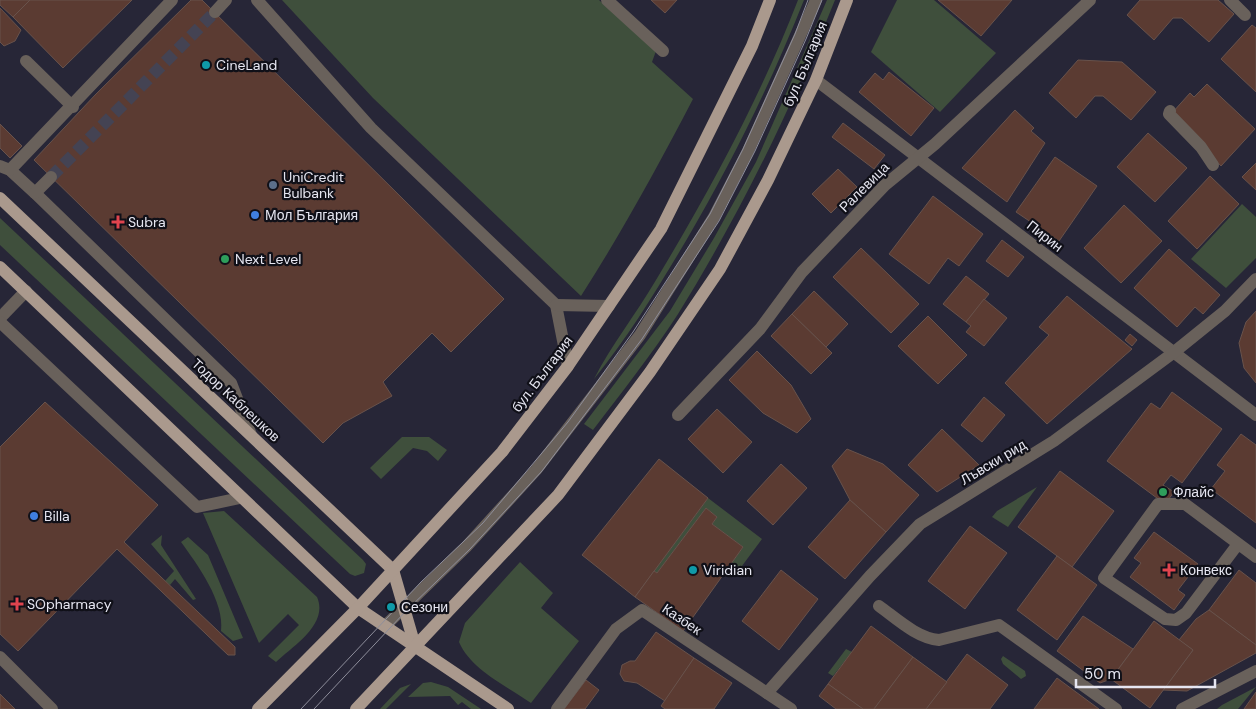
<svg xmlns="http://www.w3.org/2000/svg" width="1256" height="709" viewBox="0 0 1256 709" font-family="'DM Sans',sans-serif">
<style>
.green{fill:#3f4f3c}
.building{fill:#5b3b32;stroke:#68524b}
.lines{fill:none;stroke-linecap:round;stroke-linejoin:round}
.minor-tunnel{stroke:#444353;stroke-width:12;stroke-dasharray:12 6;stroke-linecap:butt}
.minor{stroke:#69615b;stroke-width:12}
.major{stroke:#aa998d;stroke-width:12}
.tram{stroke:#8e8e9b;stroke-width:1}
.culture-dot{fill:#0f9aa8;stroke:#101018;stroke-width:2}
.service-dot{fill:#5c6f8a;stroke:#101018;stroke-width:2}
.shop-dot{fill:#3f7fe0;stroke:#101018;stroke-width:2}
.health-dot{fill:#e0444e;stroke:#101018;stroke-width:2}
.leisure-dot{fill:#2e9e5b;stroke:#101018;stroke-width:2}
.labels{text-anchor:middle;dominant-baseline:central;stroke-width:4.5;stroke-linejoin:round;paint-order:stroke}
.street-label{font-size:14px;fill:#e6e6f1;stroke:#101018}
.poi-label{font-size:14px;fill:#e6e6f1;stroke:#101018;text-anchor:start}
</style>
<rect width="100%" height="100%" fill="#272637"/>
<g class="green">
<path d="M 282,0 L 599,0 L 656,51 L 652,62 L 693,99 C 658,166 622,232 581,296 L 373,98 Z"/>
<path d="M 798,0 L 804,0 C 771,83 732,162 687,239 C 658,288 629,336 594,379 C 612,344 636,314 656,280 C 710,190 760,98 798,0 Z"/>
<path d="M 827,0 L 835,0 C 791,109 740,214 678,314 C 652,354 622,392 593,430 L 584,424 L 670,311 L 714,238 L 756,162 Z"/>
<path d="M 897,0 L 934,0 L 996,53 L 940,112 L 871,52 Z"/>
<path d="M 1242,204 L 1256,217 L 1256,258 L 1226,288 L 1191,259 Z"/>
<path d="M 0,218 L 363,560 L 366,564 L 364,573 L 355,576 L 350,574 L 0,245 Z"/>
<path d="M 402,437 L 429,437 L 447,450 L 438,461 L 427,451 L 413,448 L 381,479 L 370,468 Z"/>
<path d="M 1037,487 L 1008,527 L 992,517 L 997,511 Z"/>
<path d="M 708,498 L 762,539 L 736,574 L 728,568 L 743,547 L 712,524 L 717,517 L 706,508 L 657,573 L 654,571 Z"/>
<path d="M 224,511 L 317,597 C 329,624 293,646 276,662 L 268,656 L 299,625 L 288,614 L 259,643 L 203,513 Z"/>
<path d="M 162,535 L 161,545 L 196,599 L 193,600 L 175,579 L 170,585 L 165,581 L 174,571 L 151,544 Z"/>
<path d="M 188,537 L 208,555 L 243,638 L 233,641 L 221,631 C 225,602 197,564 181,542 Z"/>
<path d="M 520,562 L 553,593 L 541,608 L 579,641 L 531,703 C 507,686 471,670 459,642 L 465,623 Z"/>
<path d="M 846,649 L 852,652 L 833,676 L 828,673 Z"/>
<path d="M 1003,656 L 1025,671 L 1026,676 L 1021,679 L 1003,664 L 1001,659 Z"/>
<path d="M 431,682 L 448,687 L 481,709 L 471,709 L 462,702 L 458,705 L 450,696 L 408,697 L 423,683 Z"/>
<path d="M 411,684 L 386,709 L 380,709 L 400,688 Z"/>
<path d="M 1256,687 L 1238,709 L 1217,709 L 1222,705 Z"/>
</g>
<g class="building">
<path d="M 0,0 L 30,0 L 13,17 L 0,5 Z"/>
<path d="M 30,0 L 132,0 L 63,68 L 13,17 Z"/>
<path d="M 191,0 L 202,0 L 504,299 L 451,352 L 432,333 L 383,382 L 392,396 L 343,423 L 323,443 L 34,160 L 96,94 Z"/>
<path d="M 651,0 L 677,0 L 665,13 Z"/>
<path d="M 938,0 L 1012,0 L 981,36 Z"/>
<path d="M 1140,0 L 1218,0 L 1234,14 L 1209,42 L 1182,18 L 1173,18 L 1154,40 L 1127,15 Z"/>
<path d="M 0,8 L 21,30 L 15,41 L 4,46 L 0,42 Z"/>
<path d="M 1252,25 L 1256,28 L 1256,92 L 1221,59 Z"/>
<path d="M 1078,60 L 1122,62 L 1156,92 L 1131,120 L 1103,96 L 1095,96 L 1076,118 L 1049,93 Z"/>
<path d="M 889,72 L 934,108 L 911,136 L 859,92 L 875,73 L 883,80 Z"/>
<path d="M 1207,84 L 1255,129 L 1221,166 L 1172,113 L 1190,93 L 1194,97 Z"/>
<path d="M 1015,110 L 1034,128 L 1031,131 L 1045,143 L 1007,202 L 962,168 Z"/>
<path d="M 843,123 L 885,155 L 874,169 L 832,137 Z"/>
<path d="M 0,124 L 22,146 L 10,158 L 0,148 Z"/>
<path d="M 1148,133 L 1187,168 L 1155,202 L 1117,167 Z"/>
<path d="M 1055,157 L 1097,186 L 1059,241 L 1016,212 Z"/>
<path d="M 1256,163 L 1256,190 L 1242,177 Z"/>
<path d="M 838,169 L 857,187 L 831,213 L 812,194 Z"/>
<path d="M 1210,176 L 1239,204 L 1197,249 L 1168,221 Z"/>
<path d="M 933,196 L 983,234 L 959,266 L 948,258 L 929,284 L 889,254 Z"/>
<path d="M 1124,205 L 1162,241 L 1121,283 L 1084,248 Z"/>
<path d="M 1002,240 L 1024,257 L 1008,277 L 986,261 Z"/>
<path d="M 861,248 L 919,304 L 891,333 L 833,277 Z"/>
<path d="M 1169,249 L 1220,295 L 1203,314 L 1195,307 L 1177,327 L 1134,288 Z"/>
<path d="M 966,276 L 989,294 L 966,322 L 943,304 Z"/>
<path d="M 814,291 L 848,324 L 826,347 L 792,314 Z"/>
<path d="M 1067,296 L 1132,349 L 1047,424 L 1005,383 L 1049,335 L 1039,327 Z"/>
<path d="M 984,299 L 1007,318 L 984,346 L 966,332 L 971,326 L 966,322 Z"/>
<path d="M 1256,311 L 1256,383 L 1244,368 L 1239,343 L 1246,322 Z"/>
<path d="M 792,314 L 832,353 L 811,374 L 771,336 Z"/>
<path d="M 928,316 L 967,355 L 938,384 L 898,346 Z"/>
<path d="M 1130,334 L 1137,340 L 1132,346 L 1125,340 Z"/>
<path d="M 757,351 L 791,385 L 811,419 L 797,433 L 763,413 L 729,380 Z"/>
<path d="M 1172,392 L 1222,429 L 1182,483 L 1171,475 L 1163,485 L 1174,492 L 1165,504 L 1107,461 L 1151,403 L 1160,409 Z"/>
<path d="M 984,397 L 1005,415 L 982,442 L 961,425 Z"/>
<path d="M 45,402 L 158,505 L 124,542 L 235,647 L 235,655 L 228,655 L 117,549 L 18,651 L 0,634 L 0,447 Z"/>
<path d="M 717,409 L 752,442 L 723,473 L 688,439 Z"/>
<path d="M 942,429 L 979,465 L 937,492 L 908,465 Z"/>
<path d="M 1241,434 L 1256,445 L 1256,523 L 1211,489 L 1225,471 L 1217,465 Z"/>
<path d="M 847,449 L 883,464 L 919,495 L 886,532 L 850,500 L 832,466 Z"/>
<path d="M 659,459 L 708,498 L 635,597 L 582,555 Z"/>
<path d="M 781,464 L 807,488 L 773,525 L 747,501 Z"/>
<path d="M 1060,471 L 1114,511 L 1072,567 L 1018,527 Z"/>
<path d="M 850,500 L 886,532 L 845,579 L 808,547 Z"/>
<path d="M 706,508 L 717,517 L 712,524 L 743,547 L 683,631 L 635,597 L 654,571 L 657,573 Z"/>
<path d="M 970,526 L 1007,553 L 965,609 L 928,581 Z"/>
<path d="M 1154,532 L 1198,564 L 1178,590 L 1185,595 L 1174,610 L 1130,577 L 1141,563 L 1134,558 Z"/>
<path d="M 1057,556 L 1097,585 L 1057,640 L 1017,610 Z"/>
<path d="M 781,570 L 818,599 L 779,650 L 742,621 Z"/>
<path d="M 1239,570 L 1256,583 L 1256,645 L 1209,610 Z"/>
<path d="M 1209,610 L 1256,645 L 1256,653 L 1187,691 L 1163,690 L 1193,650 L 1179,640 L 1196,619 Z"/>
<path d="M 1083,616 L 1133,649 L 1111,679 L 1100,683 L 1057,651 Z"/>
<path d="M 1154,621 L 1193,650 L 1150,708 L 1111,679 Z"/>
<path d="M 871,626 L 913,657 L 874,709 L 863,709 L 828,684 Z"/>
<path d="M 656,632 L 694,658 L 665,701 L 637,683 L 624,681 L 620,674 L 622,665 L 630,661 L 635,661 Z"/>
<path d="M 967,654 L 1008,685 L 990,709 L 926,709 Z"/>
<path d="M 913,657 L 947,682 L 926,709 L 874,709 Z"/>
<path d="M 694,658 L 732,683 L 714,709 L 665,709 L 661,706 Z"/>
<path d="M 1057,678 L 1099,709 L 1034,709 Z"/>
<path d="M 586,680 L 599,690 L 585,709 L 564,709 Z"/>
<path d="M 828,684 L 863,709 L 836,709 L 819,696 Z"/>
<path d="M 1256,692 L 1256,709 L 1244,709 Z"/>
<path d="M 0,694 L 15,709 L 0,709 Z"/>
</g>
<g class="lines">
<path class="minor-tunnel" d="M 51,177 L 215,12"/>
<g class="minor">
<path d="M 257,0 L 371,128 L 556,305 L 568,366"/>
<path d="M 607,0 L 663,51"/>
<path d="M 1230,0 L 1245,15"/>
<path d="M 215,12 L 226,0"/>
<path d="M 26,61 L 73,107"/>
<path d="M 816,80 L 1256,415"/>
<path d="M 1170,111 L 1169,114 L 1201,147 L 1213,165"/>
<path d="M 0,166 L 10,170 L 35,193 L 231,383 L 251,435"/>
<path d="M 10,170 L 172,0"/>
<path d="M 35,193 L 51,177"/>
<path d="M 556,305 L 609,306"/>
<path d="M 0,318 L 26,291"/>
<path d="M 0,322 L 197,507 L 240,498"/>
<path d="M 678,415 L 760,329 L 802,272 L 885,185 L 935,144 L 1090,0"/>
<path d="M 1238,544 L 1186,613 L 1176,620 L 1165,619 L 1104,578 L 1158,504 L 1185,504 L 1256,557"/>
<path d="M 879,606 C 897,619 917,638 939,640 L 999,625 L 1116,709"/>
<path d="M 385,626 L 466,547 L 536,470 L 640,335 L 714,217 L 748,151 L 816,0"/>
<path d="M 0,657 L 52,709"/>
<path d="M 767,693 L 870,576 L 920,524 L 1054,441 L 1173,353 L 1225,311 L 1256,279"/>
<path d="M 557,709 L 616,629 L 642,610 L 791,709"/>
<path d="M 1182,709 L 1256,671"/>
</g>
<g class="major">
<path d="M 0,198 L 393,570 L 415,646"/>
<path d="M 0,267 L 358,608 L 508,709"/>
<path d="M 258,709 L 358,608 L 502,452 L 568,366 L 661,229 L 752,46 L 770,0"/>
<path d="M 356,709 L 558,495 L 650,372 L 720,269 L 768,180 L 816,80 L 847,0"/>
</g>
<g class="tram">
<path d="M 301,709 L 421,582 L 483,523 L 568,422 L 633,332 L 710,214 L 743,149 L 795,34 L 808,0"/>
<path d="M 314,709 L 405,612 L 470,549 L 542,471 L 642,339 L 719,221 L 755,151 L 806,39 L 822,0"/>
</g>
</g>
<g class="culture-dot">
<circle cx="206" cy="65" r="5"/>
<circle cx="693" cy="570" r="5"/>
<circle cx="391" cy="607" r="5"/>
</g>
<circle class="service-dot" cx="273" cy="185" r="5"/>
<g class="shop-dot">
<circle cx="255" cy="215" r="5"/>
<circle cx="34" cy="516" r="5"/>
</g>
<g class="health-dot">
<path d="M115.5 214.5h5v5h5v5h-5v5h-5v-5h-5v-5h5z"/>
<path d="M1166.5 562.5h5v5h5v5h-5v5h-5v-5h-5v-5h5z"/>
<path d="M14.5 596.5h5v5h5v5h-5v5h-5v-5h-5v-5h5z"/>
</g>
<g class="leisure-dot">
<circle cx="225" cy="259" r="5"/>
<circle cx="1163" cy="492" r="5"/>
</g>
<g class="labels">
<g class="street-label">
<text transform="translate(805 64) rotate(-67)">бул. България</text>
<text transform="translate(864 187) rotate(-45)">Ралевица</text>
<text transform="translate(1045 236) rotate(38)">Пирин</text>
<text transform="translate(542 374) rotate(-53)">бул. България</text>
<text transform="translate(236 400) rotate(43)">Тодор Каблешков</text>
<text transform="translate(993 462) rotate(-31)">Лъвски рид</text>
<text transform="translate(682 619) rotate(34)">Казбек</text>
</g>
<g class="poi-label">
<text x="216" y="65">CineLand</text>
<text x="283" y="177">UniCredit<tspan x="283" dy="16">Bulbank</tspan></text>
<text x="265" y="215">Мол България</text>
<text x="128" y="222">Subra</text>
<text x="235" y="259">Next Level</text>
<text x="1173" y="492">Флайс</text>
<text x="44" y="516">Billa</text>
<text x="703" y="570">Viridian</text>
<text x="1180" y="570">Конвекс</text>
<text x="27" y="604">SOpharmacy</text>
<text x="401" y="607">Сезони</text>
</g>
</g>
<path d="M1076 679v8h139v-8" fill="none" stroke="#e6e6f1" stroke-width="2.5"/>
<text x="1084" y="679" font-size="15" fill="#e6e6f1" stroke="#101018" stroke-width="4" paint-order="stroke">50 m</text>
</svg>
